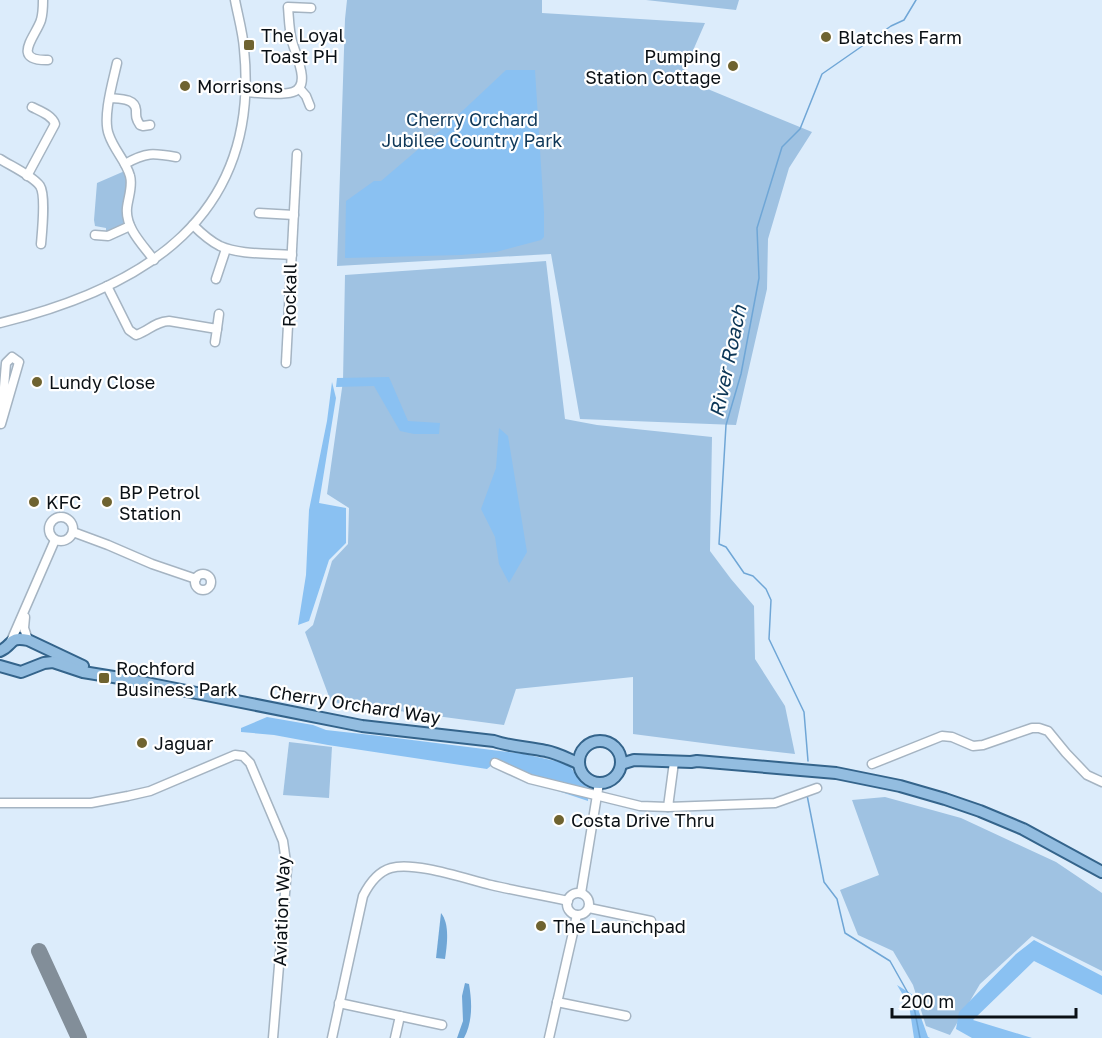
<svg xmlns="http://www.w3.org/2000/svg" width="1102" height="1038" viewBox="0 0 1102 1038" font-family="'Golos Text',sans-serif">
<style>
.green{fill:#9fc2e2}
.forest{fill:#8ac1f2}
.water{fill:#6fa6d6}
.lines{fill:none;stroke-linecap:round;stroke-linejoin:round}
.stream{stroke:#6fa6d6;stroke-width:1.5}
.taxiway{stroke:#828e99;stroke-width:16}
.minor-casing{stroke:#a5b4c2;stroke-width:11}
.major-casing{stroke:#34648b;stroke-width:14}
.minor{stroke:#fff;stroke-width:8}
.major{stroke:#93bde0;stroke-width:10}
.poi-dot{fill:#6f6330;stroke:#fff;stroke-width:2}
.labels{text-anchor:middle;dominant-baseline:central;stroke-width:4.5;stroke-linejoin:round;paint-order:stroke}
.poi-label{font-size:18px;fill:#0a1015;stroke:#fff;text-anchor:start}
.park-label{font-size:18px;fill:#0e3758;stroke:#fff}
.street-label{font-size:18px;fill:#0a1015;stroke:#fff}
.water-label{font-size:20px;font-style:italic;fill:#0c3656;stroke:#fff}
</style>
<rect width="100%" height="100%" fill="#dcecfb"/>
<g class="green">
<path d="M 347,0 L 542,0 L 542,13 L 705,23 L 681,78 L 812,132 L 789,168 L 768,239 L 767,289 L 736,425 L 580,419 L 551,254 L 337,266 L 345,19 Z"/>
<path d="M 646,0 L 739,0 L 736,10 Z"/>
<path d="M 127,170 L 130,226 L 106,233 L 106,228 L 95,226 L 94,220 L 97,183 Z"/>
<path d="M 546,261 L 565,419 L 597,425 L 712,437 L 710,551 L 731,579 L 754,606 L 755,659 L 785,706 L 795,754 L 726,746 L 633,734 L 633,677 L 516,689 L 504,725 L 331,702 L 305,632 L 313,625 L 332,561 L 348,544 L 349,508 L 327,494 L 343,381 L 345,275 Z"/>
<path d="M 289,742 L 332,747 L 329,798 L 283,795 Z"/>
<path d="M 885,797 L 961,818 L 1056,862 L 1102,893 L 1102,971 L 1032,936 L 980,984 L 950,1035 L 926,1026 L 913,985 L 893,951 L 858,935 L 840,890 L 879,875 L 852,800 Z"/>
</g>
<g class="forest">
<path d="M 506,70 L 535,70 L 544,213 L 544,237 L 541,240 L 496,252 L 461,255 L 345,258 L 346,201 L 374,181 L 381,181 L 456,117 Z"/>
<path d="M 389,377 L 408,421 L 440,423 L 439,434 L 414,434 L 400,431 L 374,386 L 336,387 L 337,378 Z"/>
<path d="M 332,382 L 336,398 L 319,503 L 346,508 L 346,543 L 329,560 L 309,621 L 298,625 L 306,575 L 309,510 L 327,421 Z"/>
<path d="M 499,428 L 508,436 L 527,552 L 509,583 L 499,564 L 495,537 L 481,509 L 496,468 Z"/>
<path d="M 267,717 L 313,725 L 326,730 L 380,736 L 524,754 L 569,764 L 577,777 L 589,784 L 588,801 L 534,783 L 498,760 L 487,769 L 328,745 L 274,735 L 241,732 L 241,728 Z"/>
<path d="M 1034,940 L 1102,976 L 1102,995 L 1034,961 L 973,1020 L 1032,1038 L 972,1038 L 956,1029 L 959,1012 L 1016,954 Z"/>
<path d="M 897,985 L 913,995 L 928,1037 L 930,1038 L 914,1038 L 909,1005 Z"/>
</g>
<g class="water">
<path d="M 441,913 C 450,924 447,945 445,959 L 436,958 Z"/>
<path d="M 465,983 L 469,984 C 472,1002 473,1021 464,1038 L 457,1038 L 463,1021 L 462,996 Z"/>
</g>
<g class="lines">
<g class="stream">
<path d="M 808,761 L 804,712 L 769,639 L 771,600 L 766,589 L 753,576 L 744,573 L 726,547 L 719,544 L 726,425 L 741,374 L 759,278 L 757,228 L 782,147 L 800,129 L 822,74 L 891,26 L 904,20 L 916,0"/>
<path d="M 807,795 L 824,882 L 837,899 L 845,933 L 890,961 L 913,1002 L 920,1038"/>
</g>
<path class="taxiway" d="M 39,951 L 79,1038"/>
<g class="minor-casing">
<g id="minor">
<path d="M 43,0 C 43,6 43,13 41,20 C 36,36 10,61 48,60"/>
<path d="M 117,63 C 113,81 102,118 109,135 C 114,150 126,161 130,176 C 133,186 128,198 127,208 C 125,228 143,245 154,260"/>
<path d="M 299,88 L 306,96 L 310,106"/>
<path d="M 245,92 C 258,93 280,96 293,92 C 312,86 295,54 292,41 C 289,30 289,18 288,7 L 311,8"/>
<path d="M 110,98 C 119,99 135,98 136,110 C 136,117 136,119 140,125 L 143,126 L 150,125"/>
<path d="M 0,159 C 11,166 33,176 40,186 C 46,195 42,232 41,244"/>
<path d="M 125,164 C 146,152 153,153 176,157"/>
<path d="M 27,176 L 55,124 C 52,115 40,111 32,107"/>
<path d="M 259,213 L 294,215"/>
<path d="M 193,225 C 201,233 210,241 220,246 C 240,255 270,253 292,255"/>
<path d="M 95,235 L 108,236 L 130,226"/>
<path d="M 216,279 L 226,249"/>
<path d="M 107,286 L 129,330 L 136,335 C 149,331 154,322 169,321 L 217,329 L 219,314"/>
<path d="M 0,323 C 144,288 261,217 244,49 C 243,33 238,16 235,0"/>
<path d="M 215,342 L 217,329"/>
<path d="M 12,357 L 19,362 L 1,424 L 6,363 Z"/>
<path d="M 286,363 L 297,154"/>
<circle cx="61" cy="529" r="12"/>
<path d="M 73,532 L 108,545 L 152,564 L 196,579"/>
<circle cx="203" cy="582" r="8"/>
<path d="M 25,617 L 24,628 L 28,640"/>
<path d="M 11,641 L 55,540"/>
<path d="M 674,762 L 668,807 L 775,803 L 817,788"/>
<path d="M 495,763 L 530,779 L 640,806 L 668,807"/>
<path d="M 872,764 L 942,736 L 952,737 L 973,746 L 983,745 L 1032,728 L 1039,728 L 1048,731 L 1066,753 L 1087,775 L 1102,782"/>
<path d="M 0,803 L 91,803 L 128,796 L 150,791 L 235,755 L 243,756 L 250,763 L 283,841 L 287,869 L 273,1038"/>
<path d="M 581,893 L 599,783"/>
<circle cx="578" cy="904" r="11"/>
<path d="M 589,908 L 651,921"/>
<path d="M 557,1002 L 626,1016"/>
<path d="M 339,1003 L 442,1025"/>
<path d="M 332,1038 L 363,896 C 369,884 377,872 391,868 C 414,861 466,879 491,885 C 516,891 542,895 568,901"/>
<path d="M 395,1038 L 400,1016"/>
<path d="M 549,1038 L 577,915"/>
</g>
</g>
<g class="major-casing">
<g id="major">
<path d="M 0,651 C 14,645 8,636 28,640 L 83,666"/>
<path d="M 0,666 L 21,672 L 44,663 L 53,662 L 83,672 L 126,679 L 362,726 L 494,741 C 511,747 529,747 546,751 C 557,753 568,759 578,763"/>
<circle cx="600" cy="762" r="21"/>
<path d="M 621,764 L 634,760 L 691,762 L 697,761 L 836,773 L 900,786 L 945,799 L 980,811 L 1023,829 L 1102,872"/>
</g>
</g>
<use href="#minor" class="minor"/>
<use href="#major" class="major"/>
</g>
<g class="poi-dot">
<circle cx="826" cy="37" r="6"/>
<rect x="243" y="39" width="12" height="12" rx="3"/>
<circle cx="733" cy="66" r="6"/>
<circle cx="185" cy="86" r="6"/>
<circle cx="37" cy="382" r="6"/>
<circle cx="34" cy="502" r="6"/>
<circle cx="107" cy="502" r="6"/>
<rect x="98" y="672" width="12" height="12" rx="3"/>
<circle cx="142" cy="743" r="6"/>
<circle cx="559" cy="820" r="6"/>
<circle cx="541" cy="926" r="6"/>
</g>
<g class="labels">
<g class="poi-label">
<text x="261" y="35">The Loyal<tspan x="261" dy="21">Toast PH</tspan></text>
<text x="838" y="37">Blatches Farm</text>
<text x="721" y="56" text-anchor="end">Pumping<tspan x="721" dy="21">Station Cottage</tspan></text>
<text x="197" y="86">Morrisons</text>
<text x="49" y="382">Lundy Close</text>
<text x="119" y="492">BP Petrol<tspan x="119" dy="21">Station</tspan></text>
<text x="46" y="502">KFC</text>
<text x="116" y="668">Rochford<tspan x="116" dy="21">Business Park</tspan></text>
<text x="154" y="743">Jaguar</text>
<text x="571" y="820">Costa Drive Thru</text>
<text x="553" y="926">The Launchpad</text>
</g>
<g class="park-label">
<text x="472" y="119">Cherry Orchard<tspan x="472" dy="21">Jubilee Country Park</tspan></text>
</g>
<g class="street-label">
<text transform="translate(289 295) rotate(-89)">Rockall</text>
<text transform="translate(355 704) rotate(9)">Cherry Orchard Way</text>
<text transform="translate(281 911) rotate(-88)">Aviation Way</text>
</g>
<g class="water-label">
<text transform="translate(727 361) rotate(-78)">River Roach</text>
</g>
</g>
<path d="M892 1008v9h184v-9" fill="none" stroke="#0a1015" stroke-width="3"/>
<text x="901" y="1008" font-size="18" fill="#0a1015" stroke="#ffffff" stroke-width="4.5" paint-order="stroke">200 m</text>
</svg>
